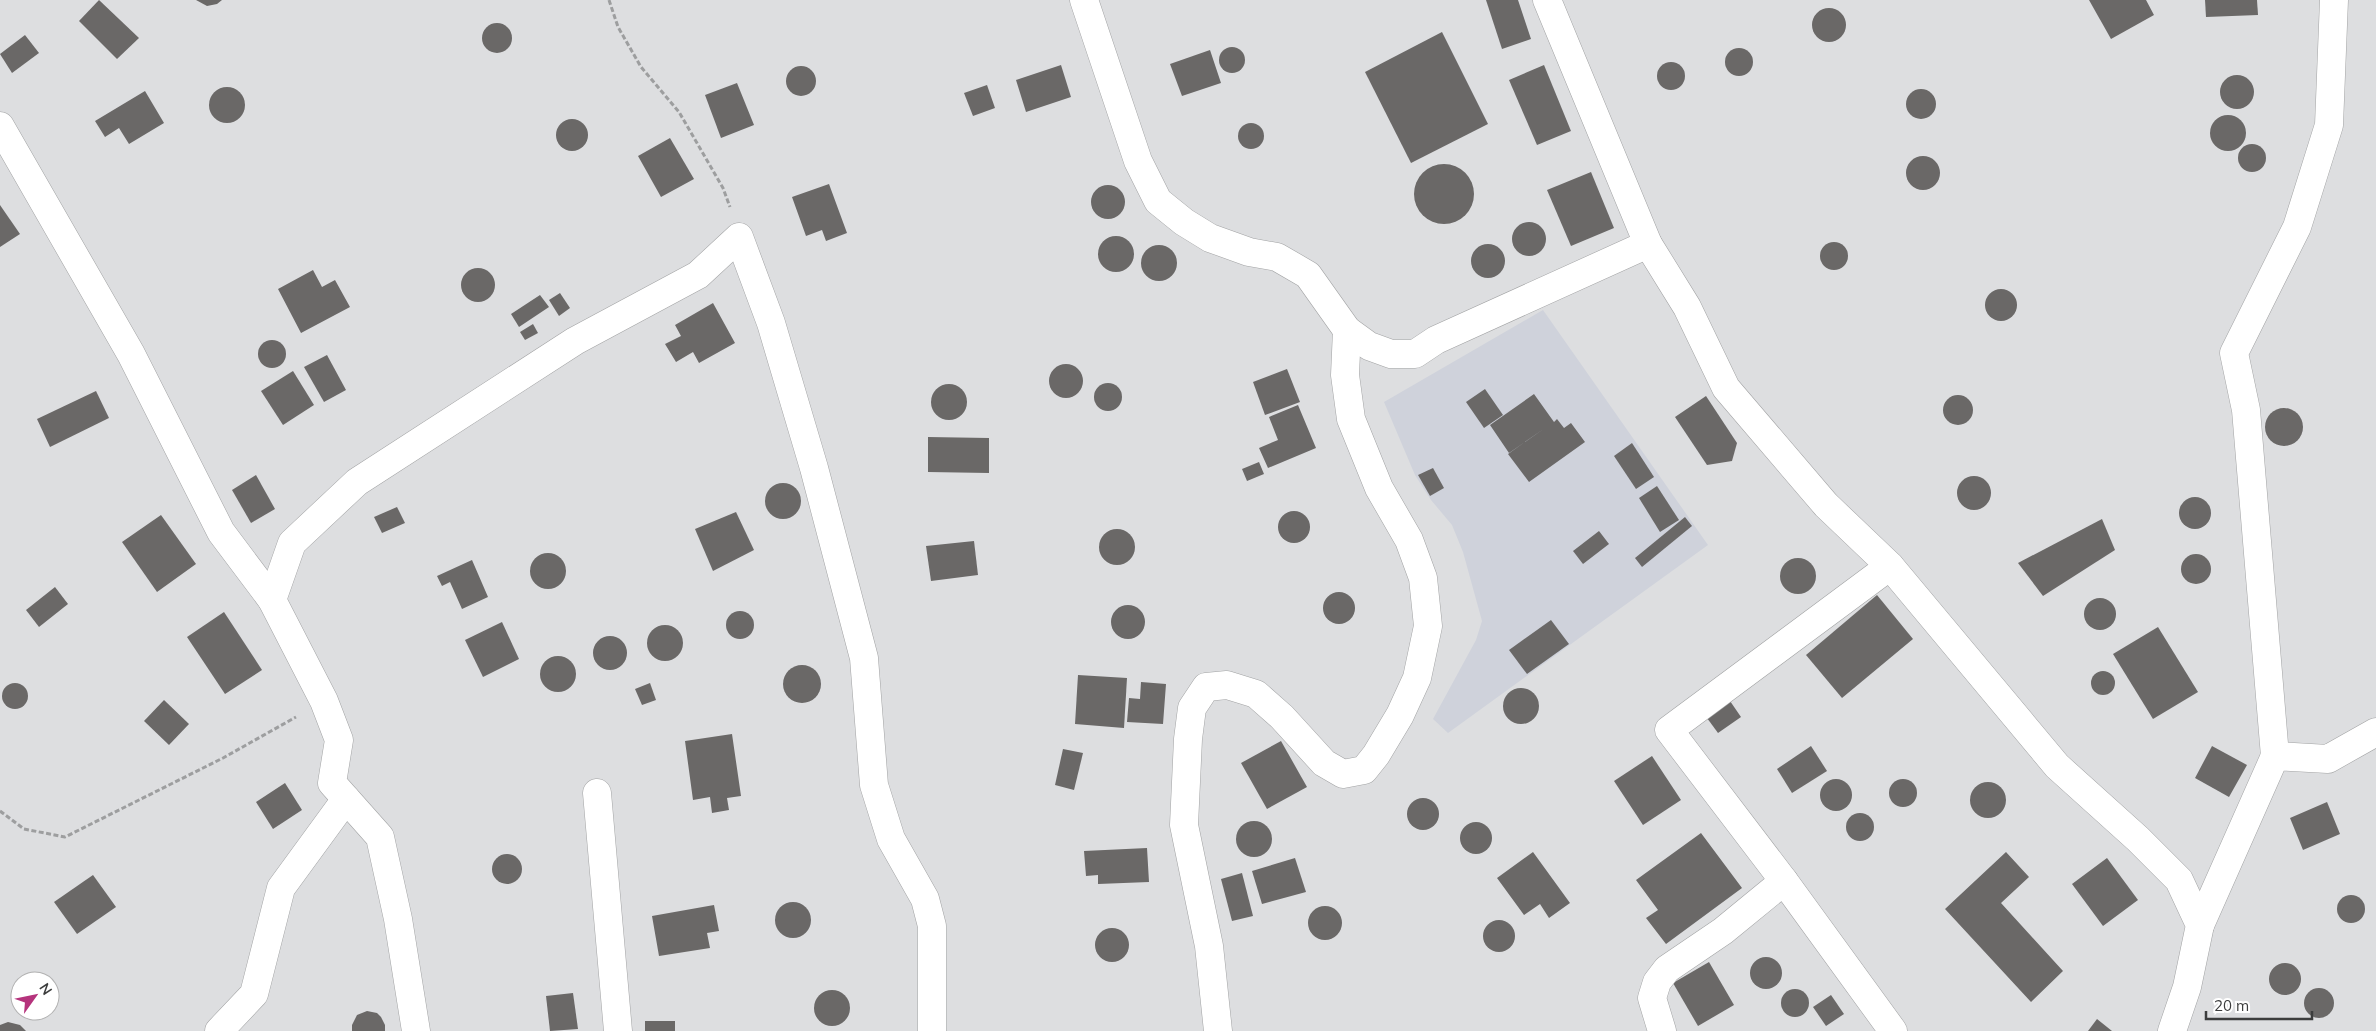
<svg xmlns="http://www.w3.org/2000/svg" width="2376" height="1031" viewBox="0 0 2376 1031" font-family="Mulish,sans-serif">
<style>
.built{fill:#cfd2db}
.building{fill:#6a6867}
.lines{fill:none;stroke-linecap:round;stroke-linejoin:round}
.street-casing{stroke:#a2a3a4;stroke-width:29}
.path{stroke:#9d9e9f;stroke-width:3;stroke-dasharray:5 2.5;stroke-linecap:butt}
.street{stroke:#fff;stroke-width:28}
</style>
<rect width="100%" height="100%" fill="#dddee0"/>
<path class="built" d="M 1543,310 L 1708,545 L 1448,733 L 1433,719 L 1476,640 L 1482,621 L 1463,552 L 1452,525 L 1431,500 L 1415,475 L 1384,402 Z"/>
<g class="building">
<path d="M 99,0 L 139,38 L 117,59 L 79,21 Z"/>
<path d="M 196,0 L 222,0 L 217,4 L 207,6 Z"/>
<path d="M 1486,0 L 1518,0 L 1531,39 L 1502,49 Z"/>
<path d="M 2089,0 L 2146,0 L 2154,15 L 2111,39 Z"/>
<path d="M 2205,0 L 2257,0 L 2258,15 L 2206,17 Z"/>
<circle cx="1829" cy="25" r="17"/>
<circle cx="497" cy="38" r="15"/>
<path d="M 1442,32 L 1488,124 L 1411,163 L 1365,72 Z"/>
<path d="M 25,35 L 39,53 L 12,73 L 0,54 Z"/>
<circle cx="1232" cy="60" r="13"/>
<circle cx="1739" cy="62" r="14"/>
<path d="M 1210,50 L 1221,83 L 1182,96 L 1170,64 Z"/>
<circle cx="1671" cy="76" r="14"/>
<path d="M 1061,65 L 1071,97 L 1026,112 L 1016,80 Z"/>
<path d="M 1544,65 L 1571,131 L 1537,145 L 1509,80 Z"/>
<circle cx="801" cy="81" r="15"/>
<circle cx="2237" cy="92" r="17"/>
<path d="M 737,83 L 754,125 L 721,138 L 705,95 Z"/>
<path d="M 987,85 L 995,108 L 973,116 L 964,93 Z"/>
<circle cx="227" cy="105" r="18"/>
<circle cx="1921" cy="104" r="15"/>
<path d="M 145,91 L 164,123 L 129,144 L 119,128 L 105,137 L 95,121 Z"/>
<circle cx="2228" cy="133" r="18"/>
<circle cx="572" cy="135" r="16"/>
<circle cx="1251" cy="136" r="13"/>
<path d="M 670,138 L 694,179 L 661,197 L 638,156 Z"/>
<circle cx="2252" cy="158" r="14"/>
<circle cx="1923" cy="173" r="17"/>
<circle cx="1444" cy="194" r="30"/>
<path d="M 1591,172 L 1614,228 L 1571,246 L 1547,190 Z"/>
<path d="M 829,184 L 847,233 L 826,241 L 822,230 L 806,236 L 792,197 Z"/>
<circle cx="1108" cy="202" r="17"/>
<path d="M 0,205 L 20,234 L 0,247 Z"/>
<circle cx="1529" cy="239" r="17"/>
<circle cx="1116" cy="254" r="18"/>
<circle cx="1834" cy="256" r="14"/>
<circle cx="1488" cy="261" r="17"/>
<circle cx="1159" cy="263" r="18"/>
<circle cx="478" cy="285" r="17"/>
<path d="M 313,270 L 322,287 L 335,280 L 350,307 L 301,333 L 278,289 Z"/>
<circle cx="2001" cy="305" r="16"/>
<path d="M 560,293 L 570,308 L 559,316 L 549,300 Z"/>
<path d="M 540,295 L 549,307 L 519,327 L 511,314 Z"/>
<path d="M 713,303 L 735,343 L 699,363 L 693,352 L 676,362 L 665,344 L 681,336 L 675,325 Z"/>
<path d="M 533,324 L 538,333 L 525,340 L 520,332 Z"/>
<circle cx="272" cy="354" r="14"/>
<path d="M 327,355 L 346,390 L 324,402 L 304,367 Z"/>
<circle cx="1066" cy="381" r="17"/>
<path d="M 1287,369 L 1300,402 L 1265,415 L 1253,382 Z"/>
<path d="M 293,371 L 314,405 L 283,425 L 261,391 Z"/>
<circle cx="1108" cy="397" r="14"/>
<circle cx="949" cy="402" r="18"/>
<path d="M 1485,389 L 1503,415 L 1484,428 L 1466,402 Z"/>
<path d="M 96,391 L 109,418 L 50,447 L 37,419 Z"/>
<path d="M 1534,394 L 1554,422 L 1557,419 L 1564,428 L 1571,423 L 1585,442 L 1529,482 L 1508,454 L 1545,428 L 1509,453 L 1490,425 Z"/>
<circle cx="1958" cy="410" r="15"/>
<path d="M 1706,396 L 1737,443 L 1732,461 L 1707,465 L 1675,417 Z"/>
<path d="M 1298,405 L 1316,448 L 1268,468 L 1259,448 L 1278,440 L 1269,417 Z"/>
<circle cx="2284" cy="427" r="19"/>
<path d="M 928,437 L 989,438 L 989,473 L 928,472 Z"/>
<path d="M 1632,443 L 1654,477 L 1636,489 L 1614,456 Z"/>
<path d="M 1259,462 L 1264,474 L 1247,481 L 1242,469 Z"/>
<path d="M 1433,468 L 1444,488 L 1430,496 L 1418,475 Z"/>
<path d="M 256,475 L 275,509 L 251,523 L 232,490 Z"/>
<circle cx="1974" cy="493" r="17"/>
<circle cx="783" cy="501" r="18"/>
<path d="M 1657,486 L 1679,520 L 1660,532 L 1639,498 Z"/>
<circle cx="2195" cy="513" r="16"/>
<path d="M 397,507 L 405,523 L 382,533 L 374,517 Z"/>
<circle cx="1294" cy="527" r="16"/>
<path d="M 736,512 L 754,550 L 713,571 L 695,529 Z"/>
<path d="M 161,515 L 196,564 L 157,592 L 122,542 Z"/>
<path d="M 1685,517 L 1692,526 L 1642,567 L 1635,558 Z"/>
<path d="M 2102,519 L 2115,550 L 2043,596 L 2018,563 Z"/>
<circle cx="1117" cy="547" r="18"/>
<path d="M 1599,531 L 1609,544 L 1583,564 L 1573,551 Z"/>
<path d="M 974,541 L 978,575 L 931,581 L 926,546 Z"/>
<circle cx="548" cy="571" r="18"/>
<circle cx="2196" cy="569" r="15"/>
<circle cx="1798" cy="576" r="18"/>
<path d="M 472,560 L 488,597 L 462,609 L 450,582 L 442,586 L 437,576 Z"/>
<path d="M 55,587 L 68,604 L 39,627 L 26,610 Z"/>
<circle cx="1339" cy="608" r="16"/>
<path d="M 1877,595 L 1913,639 L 1842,698 L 1806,655 Z"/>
<circle cx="2100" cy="614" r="16"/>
<circle cx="1128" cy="622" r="17"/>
<circle cx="740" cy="625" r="14"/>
<path d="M 224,612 L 262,670 L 225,694 L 187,637 Z"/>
<path d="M 1551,620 L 1569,644 L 1527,674 L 1509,650 Z"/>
<path d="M 502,622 L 519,659 L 483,677 L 465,640 Z"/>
<circle cx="665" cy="643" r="18"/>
<path d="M 2158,627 L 2198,692 L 2153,719 L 2113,654 Z"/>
<circle cx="610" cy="653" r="17"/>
<circle cx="558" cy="674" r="18"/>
<circle cx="802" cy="684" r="19"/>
<circle cx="2103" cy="683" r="12"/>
<path d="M 1078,675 L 1127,678 L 1124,728 L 1075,724 Z"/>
<path d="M 1141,682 L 1166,684 L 1163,724 L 1127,722 L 1129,698 L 1140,699 Z"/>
<path d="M 650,683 L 656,700 L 642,705 L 635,689 Z"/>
<circle cx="15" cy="696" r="13"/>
<circle cx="1521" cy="706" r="18"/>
<path d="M 164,700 L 189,724 L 169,745 L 144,721 Z"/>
<path d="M 1730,701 L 1741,717 L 1718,733 L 1707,718 Z"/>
<path d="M 732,734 L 741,796 L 727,798 L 729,810 L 712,813 L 710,797 L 693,800 L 685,741 Z"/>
<path d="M 1281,741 L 1307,787 L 1267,809 L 1241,763 Z"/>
<path d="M 1811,746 L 1827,771 L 1792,793 L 1777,769 Z"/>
<path d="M 2212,746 L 2247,765 L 2229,797 L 2195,778 Z"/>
<path d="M 1063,749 L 1083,753 L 1074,790 L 1055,785 Z"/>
<path d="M 1652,756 L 1681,800 L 1643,825 L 1614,781 Z"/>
<circle cx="1903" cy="793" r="14"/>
<circle cx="1836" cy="795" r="16"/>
<circle cx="1988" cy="800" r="18"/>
<path d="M 285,783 L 302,810 L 273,829 L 256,802 Z"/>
<circle cx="1423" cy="814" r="16"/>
<path d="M 2327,802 L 2340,834 L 2303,850 L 2290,818 Z"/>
<circle cx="1860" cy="827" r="14"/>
<circle cx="1254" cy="839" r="18"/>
<circle cx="1476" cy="838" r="16"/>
<path d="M 1701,833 L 1742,888 L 1666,944 L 1646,918 L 1658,910 L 1636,880 Z"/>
<path d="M 1147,848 L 1149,882 L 1098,884 L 1098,875 L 1086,876 L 1084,851 Z"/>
<path d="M 1533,852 L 1570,903 L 1549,918 L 1540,904 L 1524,915 L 1497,878 Z"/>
<path d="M 2006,852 L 2029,877 L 2001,903 L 2063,971 L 2031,1002 L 1945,909 Z"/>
<circle cx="507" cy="869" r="15"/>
<path d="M 1295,858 L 1306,892 L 1262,904 L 1252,871 Z"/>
<path d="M 2107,858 L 2138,900 L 2103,926 L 2072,884 Z"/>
<path d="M 1242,873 L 1253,916 L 1232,921 L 1221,879 Z"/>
<path d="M 93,875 L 116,907 L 77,934 L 54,902 Z"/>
<circle cx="2351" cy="909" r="14"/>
<circle cx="793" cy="920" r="18"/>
<path d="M 714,905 L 719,931 L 707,933 L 710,948 L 659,956 L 652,916 Z"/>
<circle cx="1325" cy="923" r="17"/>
<circle cx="1499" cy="936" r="16"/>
<circle cx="1112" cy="945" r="17"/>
<circle cx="1766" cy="973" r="16"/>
<path d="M 1709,962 L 1734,1005 L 1698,1026 L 1673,983 Z"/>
<circle cx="2285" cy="979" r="16"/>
<circle cx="2319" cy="1003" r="15"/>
<circle cx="1795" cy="1003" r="14"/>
<circle cx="832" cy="1008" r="18"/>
<path d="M 573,993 L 578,1029 L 550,1031 L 546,996 Z"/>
<path d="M 1831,995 L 1844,1014 L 1826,1026 L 1813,1007 Z"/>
<path d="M 367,1011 L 377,1013 L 381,1017 L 385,1025 L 385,1031 L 352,1031 L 352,1025 L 357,1015 Z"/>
<path d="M 2097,1019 L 2112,1031 L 2088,1031 Z"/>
<rect x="645" y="1021" width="30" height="10"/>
<path d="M 8,1022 L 20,1025 L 26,1031 L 0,1031 L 0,1025 Z"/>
</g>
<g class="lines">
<g class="street-casing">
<g id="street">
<path d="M 1084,0 L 1138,161 L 1158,201 L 1184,222 L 1210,238 L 1249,252 L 1277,257 L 1308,275 L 1347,330 L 1369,346 L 1391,354 L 1415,354 L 1436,340 L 1648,244"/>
<path d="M 1547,0 L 1648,244 L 1687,307 L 1726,388 L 1826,505 L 1890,566 L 2057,766 L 2138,839 L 2179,880 L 2200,925 L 2187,987 L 2172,1031"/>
<path d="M 0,126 L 131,354 L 221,532 L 272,600 L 324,701 L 339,740 L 332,783 L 380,837 L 398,919 L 416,1031"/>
<path d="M 1890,566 L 1669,730 L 1784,881 L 1893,1031"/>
<path d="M 272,600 L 292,543 L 357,482 L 575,341 L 698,275 L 739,237 L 771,323 L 814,468 L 864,658 L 874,785 L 891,839 L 925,899 L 932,926 L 932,1031"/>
<path d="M 2275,756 L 2246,410 L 2234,353 L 2297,227 L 2329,125 L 2334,0"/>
<path d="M 597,793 L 618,1031"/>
<path d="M 2200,925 L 2275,756 L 2328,759 L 2376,732"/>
<path d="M 219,1031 L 254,994 L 281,888 L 346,799"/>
<path d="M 1218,1031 L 1209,946 L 1184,825 L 1188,739 L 1192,708 L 1206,687 L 1227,685 L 1256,694 L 1282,717 L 1324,763 L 1343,774 L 1364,770 L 1376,755 L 1400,715 L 1417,678 L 1428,626 L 1423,578 L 1409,540 L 1379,488 L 1351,419 L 1345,375 L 1347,330"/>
<path d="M 1662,1031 L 1652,998 L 1657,982 L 1667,969 L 1723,931 L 1784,881"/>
</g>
</g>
<g class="path">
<path d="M 609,0 L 618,27 L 641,67 L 679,112 L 723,188 L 730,207"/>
<path d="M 0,811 L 24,829 L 65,837 L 223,758 L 296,717"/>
</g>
<use href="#street" class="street"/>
</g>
<g transform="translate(35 996) rotate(57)"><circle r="24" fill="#ffffff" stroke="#b1b1b1"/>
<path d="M0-4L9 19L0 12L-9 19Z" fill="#b5337c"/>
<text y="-8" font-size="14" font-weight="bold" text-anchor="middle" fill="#3c3d3d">N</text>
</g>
<path d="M2206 1011v8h106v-8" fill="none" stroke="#3c3d3d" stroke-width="2.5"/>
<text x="2214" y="1011" font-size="15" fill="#3c3d3d" stroke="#ffffff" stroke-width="4" paint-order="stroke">20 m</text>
</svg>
